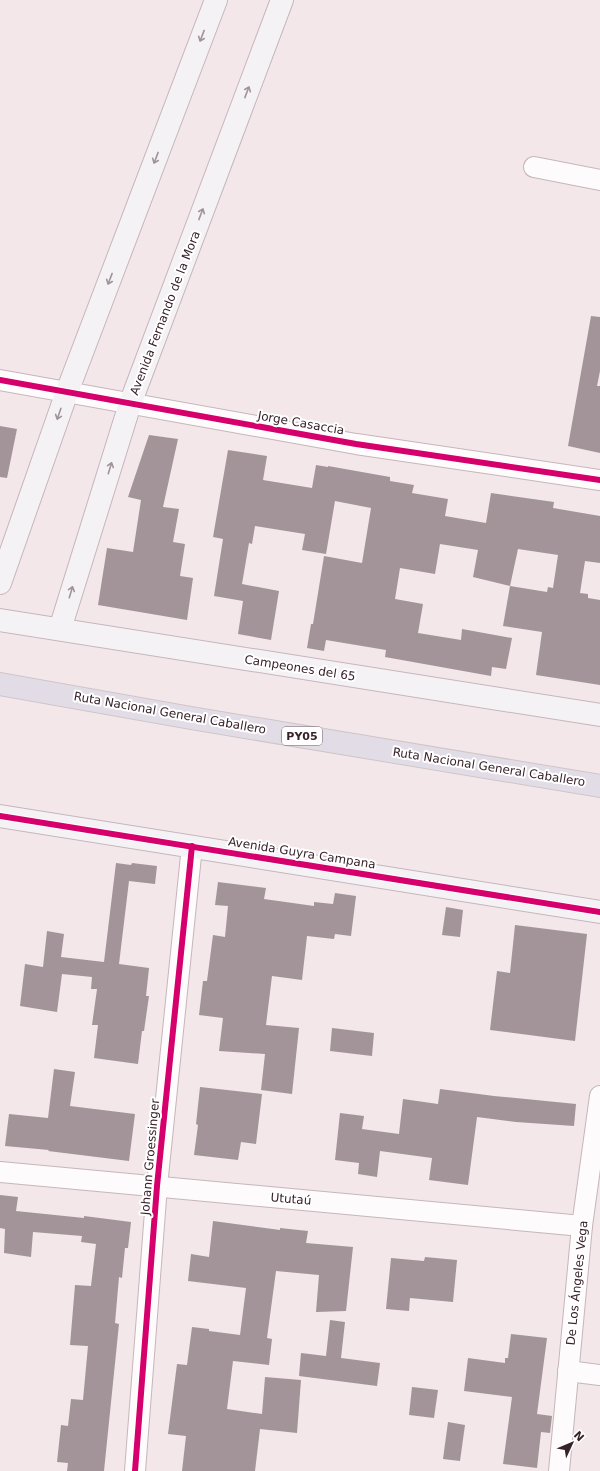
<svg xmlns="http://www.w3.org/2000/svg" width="600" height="1471" viewBox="0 0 600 1471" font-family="'DejaVu Sans',sans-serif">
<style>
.building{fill:#a39499;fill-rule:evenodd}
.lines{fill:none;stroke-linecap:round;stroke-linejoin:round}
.street-casing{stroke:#c6b6bb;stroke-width:22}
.secondary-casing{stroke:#c6b6bb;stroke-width:24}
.highway-casing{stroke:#cfc6c9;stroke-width:24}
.street{stroke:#fdfbfc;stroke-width:20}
.secondary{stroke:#f5f2f5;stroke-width:22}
.highway{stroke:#e1dce6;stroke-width:22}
.cycleway-casing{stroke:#fff;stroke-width:8}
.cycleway{stroke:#d6006c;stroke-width:6}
.oneway{stroke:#a0949a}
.labels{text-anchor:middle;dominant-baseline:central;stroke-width:4;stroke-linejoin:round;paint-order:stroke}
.shield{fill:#fff;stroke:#74646a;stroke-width:1}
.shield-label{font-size:11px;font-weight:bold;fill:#38222a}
.street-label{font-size:12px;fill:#38222a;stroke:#fff}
</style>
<rect width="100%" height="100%" fill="#f3e7ea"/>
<g class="building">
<path d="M 591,316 L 600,317 L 600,371 L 597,386 L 600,386 L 600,453 L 568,446 Z"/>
<path d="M 0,426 L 17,429 L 7,478 L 0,477 Z"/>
<path d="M 149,435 L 178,439 L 163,507 L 179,509 L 173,542 L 185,544 L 180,576 L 193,578 L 187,620 L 98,605 L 107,548 L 133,552 L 141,500 L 128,497 Z"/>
<path d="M 228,450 L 267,456 L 263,480 L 312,488 L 316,465 L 328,467 L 328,466 L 390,477 L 390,481 L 414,485 L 412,493 L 448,499 L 445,516 L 486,523 L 491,493 L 554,502 L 553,508 L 600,516 L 600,563 L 585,561 L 580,593 L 588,594 L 588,598 L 600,600 L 600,685 L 536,675 L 542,632 L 503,626 L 510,586 L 473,577 L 478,550 L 440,544 L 435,574 L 400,568 L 395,599 L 423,604 L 418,633 L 461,640 L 462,629 L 512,638 L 506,669 L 492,667 L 491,676 L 385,657 L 386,650 L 326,640 L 324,651 L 307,648 L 311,624 L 313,624 L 324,556 L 362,563 L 371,508 L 335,501 L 326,554 L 302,550 L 305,534 L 255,526 L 252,544 L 249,543 L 242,584 L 279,591 L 271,640 L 238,634 L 243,601 L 214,596 L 223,539 L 213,537 ZM 518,549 L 558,555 L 553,588 L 548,587 L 547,592 L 510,586 Z"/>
<path d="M 116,863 L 131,865 L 132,863 L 157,866 L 155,884 L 129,881 L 119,964 L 149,968 L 146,996 L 149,996 L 144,1031 L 142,1031 L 138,1064 L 94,1058 L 98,1025 L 92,1025 L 97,989 L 91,989 L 92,977 L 62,974 L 57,1012 L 20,1006 L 25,964 L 43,967 L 47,931 L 64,934 L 61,957 L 104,962 Z"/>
<path d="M 218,882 L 266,888 L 264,899 L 314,906 L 314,902 L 333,904 L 335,893 L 356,896 L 351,936 L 335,934 L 334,939 L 307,936 L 302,980 L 272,976 L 266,1025 L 299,1028 L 292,1094 L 261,1090 L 265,1054 L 219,1051 L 223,1018 L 199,1015 L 203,981 L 207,981 L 213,935 L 225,937 L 228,906 L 215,905 Z"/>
<path d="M 446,907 L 463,910 L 460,937 L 442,935 Z"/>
<path d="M 515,925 L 587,934 L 575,1041 L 490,1030 L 497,971 L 510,973 Z"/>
<path d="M 332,1028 L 374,1033 L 372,1056 L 330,1051 Z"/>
<path d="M 54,1069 L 75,1072 L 70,1106 L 135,1114 L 129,1161 L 48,1151 L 49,1150 L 5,1146 L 9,1114 L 48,1118 Z"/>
<path d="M 200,1087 L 262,1094 L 256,1144 L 241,1142 L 238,1160 L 194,1155 L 198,1125 L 196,1124 Z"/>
<path d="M 440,1089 L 494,1096 L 576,1104 L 574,1126 L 516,1122 L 477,1117 L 468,1185 L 429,1180 L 432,1158 L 380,1151 L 377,1177 L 358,1174 L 359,1163 L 335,1160 L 340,1113 L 364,1116 L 362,1129 L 399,1134 L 403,1099 L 438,1104 Z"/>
<path d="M 0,1195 L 18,1197 L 16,1211 L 84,1218 L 84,1216 L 131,1222 L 128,1248 L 125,1248 L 122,1278 L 119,1277 L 115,1323 L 119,1324 L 104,1471 L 67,1471 L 68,1463 L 57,1462 L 61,1425 L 68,1426 L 71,1399 L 83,1400 L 88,1346 L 70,1345 L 75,1285 L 91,1286 L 96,1244 L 81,1242 L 82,1236 L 33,1232 L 31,1257 L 4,1253 L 5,1229 L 0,1228 Z"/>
<path d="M 213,1221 L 280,1230 L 280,1228 L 308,1231 L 306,1243 L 353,1247 L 346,1311 L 316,1312 L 319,1275 L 276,1271 L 267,1338 L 272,1339 L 269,1365 L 233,1361 L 227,1409 L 262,1414 L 265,1377 L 301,1380 L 297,1433 L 260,1429 L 255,1471 L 182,1471 L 186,1436 L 168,1434 L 177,1364 L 187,1365 L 192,1327 L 209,1329 L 209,1331 L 240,1335 L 246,1288 L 188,1281 L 191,1254 L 209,1257 Z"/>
<path d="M 425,1257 L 457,1260 L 453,1302 L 410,1298 L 409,1311 L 386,1309 L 391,1258 L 424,1261 Z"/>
<path d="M 330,1320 L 345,1322 L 341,1358 L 380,1363 L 377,1386 L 299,1376 L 301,1353 L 326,1356 Z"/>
<path d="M 511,1334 L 547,1338 L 537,1414 L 552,1416 L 550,1433 L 541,1432 L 537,1468 L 503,1464 L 512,1397 L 464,1391 L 468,1358 L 505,1363 L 505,1358 L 508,1358 Z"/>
<path d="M 412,1387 L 438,1390 L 434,1418 L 409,1415 Z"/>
<path d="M 448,1422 L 465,1425 L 460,1461 L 443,1459 Z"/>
</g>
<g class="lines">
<g class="street-casing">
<g id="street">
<path d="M 534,167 L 600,180"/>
<path d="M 0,380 L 356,444 L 600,480"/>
<path d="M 0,1172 L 582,1226"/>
<path d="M 568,1371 L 600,1375"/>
<path d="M 135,1471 L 157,1186 L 192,846"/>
<path d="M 559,1471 L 582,1226 L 600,1096"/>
</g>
</g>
<g class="secondary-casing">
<g id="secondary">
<path d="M 0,583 L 67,392 L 216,0"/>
<path d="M 0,620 L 600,715"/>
<path d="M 60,629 L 130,404 L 282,0"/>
<path d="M 0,816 L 600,912"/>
</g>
</g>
<g class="highway-casing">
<path id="highway" d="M 0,684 L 191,718 L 600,786"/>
</g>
<use href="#street" class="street"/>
<use href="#secondary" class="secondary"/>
<use href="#highway" class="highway"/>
<g class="cycleway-casing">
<g id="cycleway">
<path d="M 0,380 L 356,444 L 600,480"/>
<path d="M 0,816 L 600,912"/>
<path d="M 135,1471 L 157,1186 L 192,846"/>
</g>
</g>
<use href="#cycleway" class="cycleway"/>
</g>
<defs><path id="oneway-shaft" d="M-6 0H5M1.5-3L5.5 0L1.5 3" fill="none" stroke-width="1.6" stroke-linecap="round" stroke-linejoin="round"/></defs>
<g class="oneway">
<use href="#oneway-shaft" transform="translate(202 36) rotate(111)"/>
<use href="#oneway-shaft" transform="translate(247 92) rotate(-69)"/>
<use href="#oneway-shaft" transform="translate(156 158) rotate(111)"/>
<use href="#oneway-shaft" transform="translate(201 214) rotate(-69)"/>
<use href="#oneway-shaft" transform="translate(110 279) rotate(111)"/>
<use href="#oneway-shaft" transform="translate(59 414) rotate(109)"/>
<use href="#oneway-shaft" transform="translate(110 468) rotate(-73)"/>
<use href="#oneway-shaft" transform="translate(71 592) rotate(-73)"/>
</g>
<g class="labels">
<rect class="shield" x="282" y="727" width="40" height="18" rx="3"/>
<g class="shield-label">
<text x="302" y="736">PY05</text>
</g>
<g class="street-label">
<text transform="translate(165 313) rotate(-69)">Avenida Fernando de la Mora</text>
<text transform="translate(301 423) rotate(10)">Jorge Casaccia</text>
<text transform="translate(300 668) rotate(9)">Campeones del 65</text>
<text transform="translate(170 713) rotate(10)">Ruta Nacional General Caballero</text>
<text transform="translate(489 767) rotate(9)">Ruta Nacional General Caballero</text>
<text transform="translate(302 853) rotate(9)">Avenida Guyra Campana</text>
<text transform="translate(150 1157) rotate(-85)">Johann Groessinger</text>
<text transform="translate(291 1199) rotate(5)">Ututaú</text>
<text transform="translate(577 1283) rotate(-84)">De Los Ángeles Vega</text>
</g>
</g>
<g transform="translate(572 1443) rotate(46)" stroke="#ffffff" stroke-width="3" paint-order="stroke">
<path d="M0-3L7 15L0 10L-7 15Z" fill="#38222a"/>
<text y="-6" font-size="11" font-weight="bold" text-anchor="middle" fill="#38222a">N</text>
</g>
</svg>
